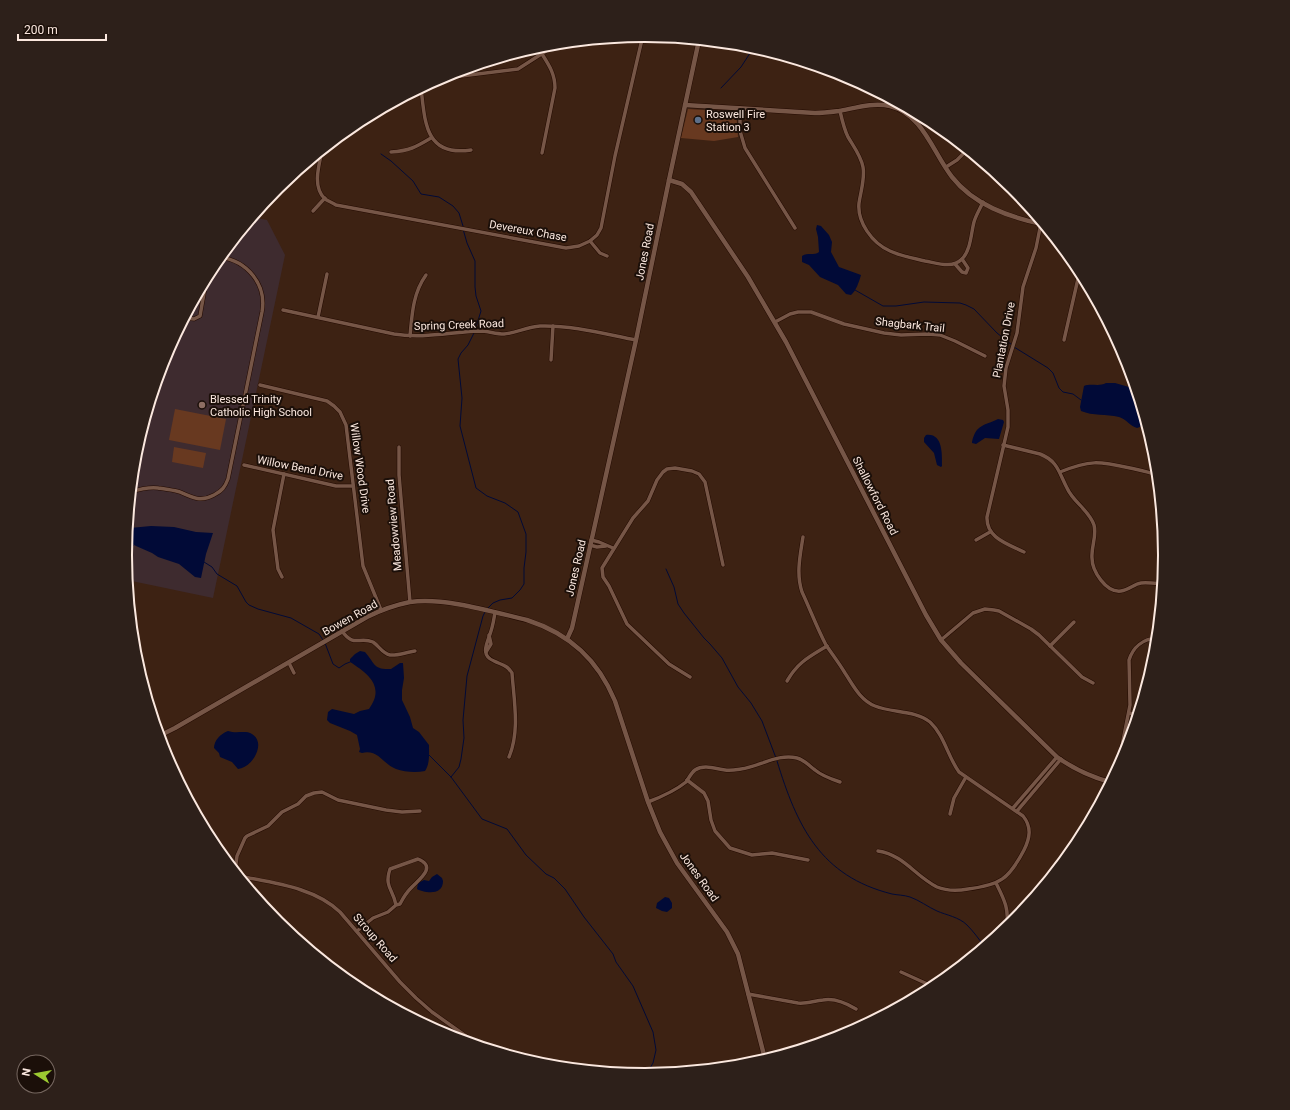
<svg xmlns="http://www.w3.org/2000/svg" width="1290" height="1110" viewBox="0 0 1290 1110" font-family="Roboto,sans-serif">
<style>
.education{fill:#3e2b2f}
.green{fill:#683920}
.water{fill:#010a37}
.lines{fill:none;stroke-linecap:round;stroke-linejoin:round}
.stream{stroke:#010a37;stroke-width:1}
.minor-casing{stroke:#230a00;stroke-width:4.5}
.tertiary-casing{stroke:#230a00;stroke-width:5.5}
.minor{stroke:#765647;stroke-width:3.5}
.tertiary{stroke:#765647;stroke-width:4.5}
.service-dot{fill:#5c6f8a;stroke:#1b0f09;stroke-width:1.5}
.education-dot{fill:#8d6e63;stroke:#1b0f09;stroke-width:1.5}
.labels{text-anchor:middle;dominant-baseline:central;stroke-width:4;stroke-linejoin:round;paint-order:stroke}
.poi-label{font-size:11px;fill:#fbe8df;stroke:#1b0f09;text-anchor:start}
.street-label{font-size:11px;fill:#fbe8df;stroke:#1b0f09}
.rim{fill:none;stroke:#fbe8df;stroke-width:2}
</style>
<rect width="100%" height="100%" fill="#3d2213"/>
<path class="education" d="M 256,218 L 267,220 L 285,255 L 213,598 L 127,580 L 125,555 L 135,453 L 165,356 L 213,266 L 246,225 Z"/>
<g class="green">
<path d="M 688,109 L 736,112 L 738,137 L 714,141 L 681,138 Z"/>
<path d="M 175,409 L 226,419 L 220,450 L 169,440 Z"/>
<path d="M 174,447 L 206,453 L 203,468 L 172,462 Z"/>
</g>
<g class="water">
<path d="M 817,225 L 821,226 L 829,235 L 832,242 L 831,252 L 839,267 L 861,275 C 859,282 856,291 851,295 L 846,294 L 838,285 L 820,277 L 809,265 L 802,262 L 802,256 C 808,252 814,256 819,252 L 818,237 L 816,229 Z"/>
<path d="M 1106,383 L 1115,383 L 1136,389 L 1145,420 L 1140,427 L 1137,428 C 1130,426 1126,419 1119,417 C 1106,414 1093,416 1081,411 L 1080,407 L 1084,386 C 1091,383 1099,387 1106,383 Z"/>
<path d="M 998,419 L 1003,420 L 1004,422 L 999,439 L 985,438 L 976,444 L 972,443 L 972,442 C 976,424 984,426 998,419 Z"/>
<path d="M 926,435 C 943,433 942,454 942,466 L 941,467 L 937,465 L 934,453 L 924,442 L 924,438 Z"/>
<path d="M 151,526 L 174,527 L 196,532 L 213,533 L 206,554 L 201,578 L 195,577 L 179,564 L 158,557 L 152,553 L 136,546 L 127,540 L 127,530 L 130,528 Z"/>
<path d="M 360,651 L 365,652 C 375,663 373,670 391,669 L 400,663 L 403,663 L 404,678 L 402,690 L 402,700 L 410,717 L 413,728 L 419,732 L 429,745 C 429,753 430,764 425,771 C 416,773 404,772 396,769 C 383,764 378,749 362,753 L 359,752 L 360,749 L 357,735 L 350,731 L 330,723 L 327,720 L 328,712 L 332,709 L 354,714 L 360,711 L 369,709 C 385,687 369,674 350,662 L 350,659 L 355,654 Z"/>
<path d="M 228,731 C 236,734 246,730 252,734 C 267,743 252,768 238,769 L 232,762 L 220,757 L 219,753 L 214,748 C 214,741 220,734 228,731 Z"/>
<path d="M 437,874 L 442,878 L 443,881 C 443,884 442,888 439,890 C 434,894 422,892 417,889 L 418,883 L 424,880 L 429,881 L 432,877 Z"/>
<path d="M 665,897 L 669,898 L 672,903 L 672,908 L 667,912 L 662,911 L 656,908 L 657,903 Z"/>
</g>
<g class="lines">
<g class="stream">
<path d="M 721,88 L 741,67 L 754,47"/>
<path d="M 381,154 L 391,161 L 413,181 L 421,194 L 439,197 L 453,206 L 459,213 L 463,226"/>
<path d="M 463,229 L 467,243 L 475,261 L 475,287 L 476,296 L 481,311 L 475,330"/>
<path d="M 855,290 L 883,306 L 896,306 L 924,302 L 960,303 L 966,305 L 974,309 L 997,333 L 1012,345"/>
<path d="M 474,333 L 468,345 L 461,353 L 458,359 L 462,398 L 460,426 L 476,488 L 487,496 L 505,503 L 518,512 L 526,534 L 526,552 L 524,568 L 524,584 L 520,590 L 512,598 L 500,600 L 493,603 L 488,608"/>
<path d="M 1014,347 L 1048,368 L 1053,373 L 1059,388 L 1063,392 L 1073,394 L 1081,400"/>
<path d="M 126,546 L 134,545"/>
<path d="M 204,562 L 212,567 L 217,574 L 237,586 L 246,602 L 249,605 L 258,609 L 291,618 L 319,634 L 323,640"/>
<path d="M 666,569 L 674,587 L 678,604 L 684,613 L 704,638 L 710,644 L 722,658 L 738,687 L 751,703 L 762,721 L 776,758"/>
<path d="M 325,643 L 333,664 L 339,668 L 345,664 L 350,662"/>
<path d="M 429,755 L 451,777 L 482,819 L 507,829 L 526,855 L 546,874 L 554,878 L 565,889 L 584,917 L 613,954 L 616,962 L 633,986 L 653,1032 L 656,1050 L 653,1063 L 646,1075"/>
<path d="M 777,761 C 797,826 820,876 892,894 C 897,895 904,895 910,897 C 919,900 928,907 937,911 C 946,915 959,917 967,925 C 973,931 979,939 984,946"/>
<path d="M 451,777 L 459,767 L 461,759 L 464,738 L 463,720 L 467,676 L 483,616 L 485,612"/>
</g>
<g class="minor-casing">
<g id="minor">
<path d="M 437,79 L 518,69 L 557,44"/>
<path d="M 421,88 C 425,122 425,157 471,150"/>
<path d="M 740,108 L 740,131 L 745,148 L 795,228"/>
<path d="M 840,111 C 842,120 844,129 848,137 C 854,147 861,156 863,167 C 865,179 861,190 859,203 C 857,222 872,243 890,251 C 901,256 913,258 925,261 C 937,263 952,269 962,259 C 971,250 971,233 974,222 C 976,215 980,209 983,202"/>
<path d="M 322,151 C 319,165 312,187 325,199 C 328,201 333,203 336,205 L 566,248 L 579,246 L 590,241 L 597,235 L 601,228 L 615,156 L 643,35"/>
<path d="M 391,152 C 409,151 416,147 431,138"/>
<path d="M 542,153 L 555,88 C 555,74 549,65 542,54"/>
<path d="M 946,167 L 957,160 L 967,150"/>
<path d="M 313,211 L 325,198"/>
<path d="M 245,226 C 254,222 261,214 263,205"/>
<path d="M 590,241 L 600,253 L 607,256"/>
<path d="M 955,264 L 962,272 L 966,273 L 968,268 L 962,259"/>
<path d="M 283,310 L 394,334 C 423,339 451,332 479,331 C 488,331 495,334 504,334 C 516,333 527,327 540,326 C 572,325 605,334 636,340"/>
<path d="M 318,317 L 327,274"/>
<path d="M 185,318 L 194,319 L 200,316 L 207,276"/>
<path d="M 775,322 L 790,314 L 798,312 L 811,312 L 844,324 L 884,333 L 901,335 L 928,334 L 940,335 L 955,341 L 985,356"/>
<path d="M 410,336 C 412,314 413,293 426,275"/>
<path d="M 1064,340 L 1080,270"/>
<path d="M 551,360 L 553,326"/>
<path d="M 260,385 L 327,401 L 334,406 L 340,412 L 346,425 L 363,566 L 381,610"/>
<path d="M 1003,445 L 1040,454 C 1058,461 1059,473 1067,488 C 1073,502 1089,510 1094,525 C 1097,537 1091,546 1092,558 C 1092,571 1106,593 1121,591 C 1129,590 1134,584 1141,583 C 1148,582 1155,584 1162,583"/>
<path d="M 399,447 L 399,475 L 410,602"/>
<path d="M 244,465 L 336,486 L 353,486"/>
<path d="M 1060,472 C 1090,460 1098,461 1130,468 C 1139,470 1149,472 1157,475"/>
<path d="M 1152,473 L 1156,465"/>
<path d="M 131,492 C 140,489 149,487 158,488 C 165,489 173,490 180,492 C 193,498 201,502 214,495 C 222,491 225,487 228,479 L 262,312 C 267,284 247,261 220,257"/>
<path d="M 803,537 C 800,556 796,574 802,592 C 810,609 817,628 826,645 C 832,654 839,663 845,673 C 853,685 860,700 875,706 C 892,713 915,710 930,722 C 944,735 948,757 959,772 L 1023,816 C 1032,827 1030,838 1024,850 C 1009,879 1000,885 968,889 C 957,891 947,891 937,887 C 915,876 904,855 878,851"/>
<path d="M 591,540 L 599,542 L 613,548"/>
<path d="M 976,540 L 990,532"/>
<path d="M 590,545 L 597,547 L 606,546"/>
<path d="M 1024,552 C 1008,544 986,538 987,517 L 1008,427 L 1008,410 L 1004,386 L 1006,368 L 1017,333 L 1023,287 L 1036,248 L 1041,223"/>
<path d="M 282,577 L 278,569 L 273,530 L 284,474"/>
<path d="M 495,612 C 494,619 493,625 491,631 C 488,642 479,655 494,661 C 502,665 507,665 512,673 C 514,701 520,731 509,757"/>
<path d="M 342,631 C 354,648 359,636 373,642 C 379,646 382,653 390,655 C 397,656 407,652 415,651"/>
<path d="M 941,640 L 973,613 L 985,609 L 994,610 L 999,611 L 1031,629 L 1039,635 L 1082,677 L 1093,683"/>
<path d="M 1050,646 L 1074,622"/>
<path d="M 486,652 L 491,644 L 489,635"/>
<path d="M 289,663 L 294,673"/>
<path d="M 690,677 L 669,664 L 627,624 L 609,586 L 603,577 L 602,568 L 633,518 L 648,501 L 657,480 L 663,472 L 667,469 L 675,468 L 692,471 L 699,474 L 705,482 L 723,565"/>
<path d="M 787,681 C 798,662 809,657 827,646"/>
<path d="M 1129,713 L 1137,715"/>
<path d="M 1117,771 L 1130,705 L 1129,660 C 1133,647 1143,639 1157,638"/>
<path d="M 687,780 L 704,793 L 708,801 L 711,820 L 715,831 L 730,848 L 752,855 L 772,853 L 808,860"/>
<path d="M 648,802 C 661,797 675,791 686,782 C 689,778 691,773 695,770 C 704,764 716,769 725,770 C 730,771 735,770 741,769 C 759,767 778,753 797,758 C 805,760 809,766 815,770 C 822,776 831,779 840,782"/>
<path d="M 1013,808 L 1057,757"/>
<path d="M 1017,811 L 1061,759"/>
<path d="M 950,814 L 954,798 L 966,777"/>
<path d="M 235,871 L 237,856 L 245,838 L 247,836 L 268,826 L 282,812 L 298,804 L 306,796 L 314,793 L 322,792 L 338,800 L 386,810 L 402,812 L 420,811"/>
<path d="M 239,876 C 273,883 314,887 340,912 L 400,982 L 416,998 L 432,1012 L 480,1046"/>
<path d="M 996,883 C 1004,899 1010,910 1006,928"/>
<path d="M 357,931 L 373,918 L 388,912 L 396,905 L 400,904 C 403,898 406,893 411,888 C 418,880 438,867 418,859 L 390,869 C 384,887 393,889 396,905"/>
<path d="M 901,972 L 934,987"/>
<path d="M 748,994 L 798,1003 C 806,1004 814,1001 823,1000 C 834,998 846,1003 856,1009"/>
</g>
</g>
<g class="tertiary-casing">
<g id="tertiary">
<path d="M 685,105 L 815,113 C 823,113 831,112 839,111 C 855,108 873,102 890,106 C 923,114 933,153 952,177 C 974,205 1009,217 1042,224"/>
<path d="M 669,180 L 682,184 L 691,192 L 748,277 L 786,342 L 926,615 L 941,640 L 961,663 L 1057,757 C 1074,769 1091,777 1110,782"/>
<path d="M 567,639 L 572,628 L 636,340 L 669,180 L 699,40"/>
<path d="M 159,736 L 175,728 L 367,617 C 381,610 395,605 410,602 C 445,597 493,612 527,620 C 570,634 598,660 615,701 L 648,802 L 660,832 L 677,863 L 727,932 L 738,954 L 765,1059"/>
</g>
</g>
<use href="#minor" class="minor"/>
<use href="#tertiary" class="tertiary"/>
</g>
<circle class="service-dot" cx="698" cy="120" r="4"/>
<circle class="education-dot" cx="202" cy="405" r="4"/>
<g class="labels">
<g class="poi-label">
<text x="706" y="114">Roswell Fire<tspan x="706" dy="13">Station 3</tspan></text>
<text x="210" y="399">Blessed Trinity<tspan x="210" dy="13">Catholic High School</tspan></text>
</g>
<g class="street-label">
<text transform="translate(528 231) rotate(10)">Devereux Chase</text>
<text transform="translate(645 252) rotate(-79)">Jones Road</text>
<text transform="translate(459 325) rotate(-2)">Spring Creek Road</text>
<text transform="translate(910 325) rotate(6)">Shagbark Trail</text>
<text transform="translate(1004 340) rotate(-79)">Plantation Drive</text>
<text transform="translate(300 468) rotate(11)">Willow Bend Drive</text>
<text transform="translate(360 468) rotate(82)">Willow Wood Drive</text>
<text transform="translate(875 496) rotate(63)">Shallowford Road</text>
<text transform="translate(394 525) rotate(-95)">Meadowview Road</text>
<text transform="translate(576 568) rotate(-77)">Jones Road</text>
<text transform="translate(350 618) rotate(-29)">Bowen Road</text>
<text transform="translate(699 877) rotate(54)">Jones Road</text>
<text transform="translate(375 938) rotate(49)">Stroup Road</text>
</g>
</g>
<path d="M0 0H1290V1110H0ZM132 555a513 513 0 1 1 1026 0a513 513 0 1 1-1026 0Z" fill="#2d201a" fill-rule="evenodd"/>
<path class="rim" d="M132 555a513 513 0 1 1 1026 0a513 513 0 1 1-1026 0Z"/>
<g transform="translate(36 1074) rotate(281)"><circle r="19" fill="#1b0f09" stroke="#75665f"/>
<path d="M0-3L7 15L0 10L-7 15Z" fill="#9cca31"/>
<text y="-6" font-size="11" font-weight="bold" text-anchor="middle" fill="#fbe8df">N</text>
</g>
<path d="M18 34v6h88v-6" fill="none" stroke="#fbe8df" stroke-width="2"/>
<text x="24" y="34" font-size="12" fill="#fbe8df" stroke="#1b0f09" stroke-width="3" paint-order="stroke">200 m</text>
</svg>
